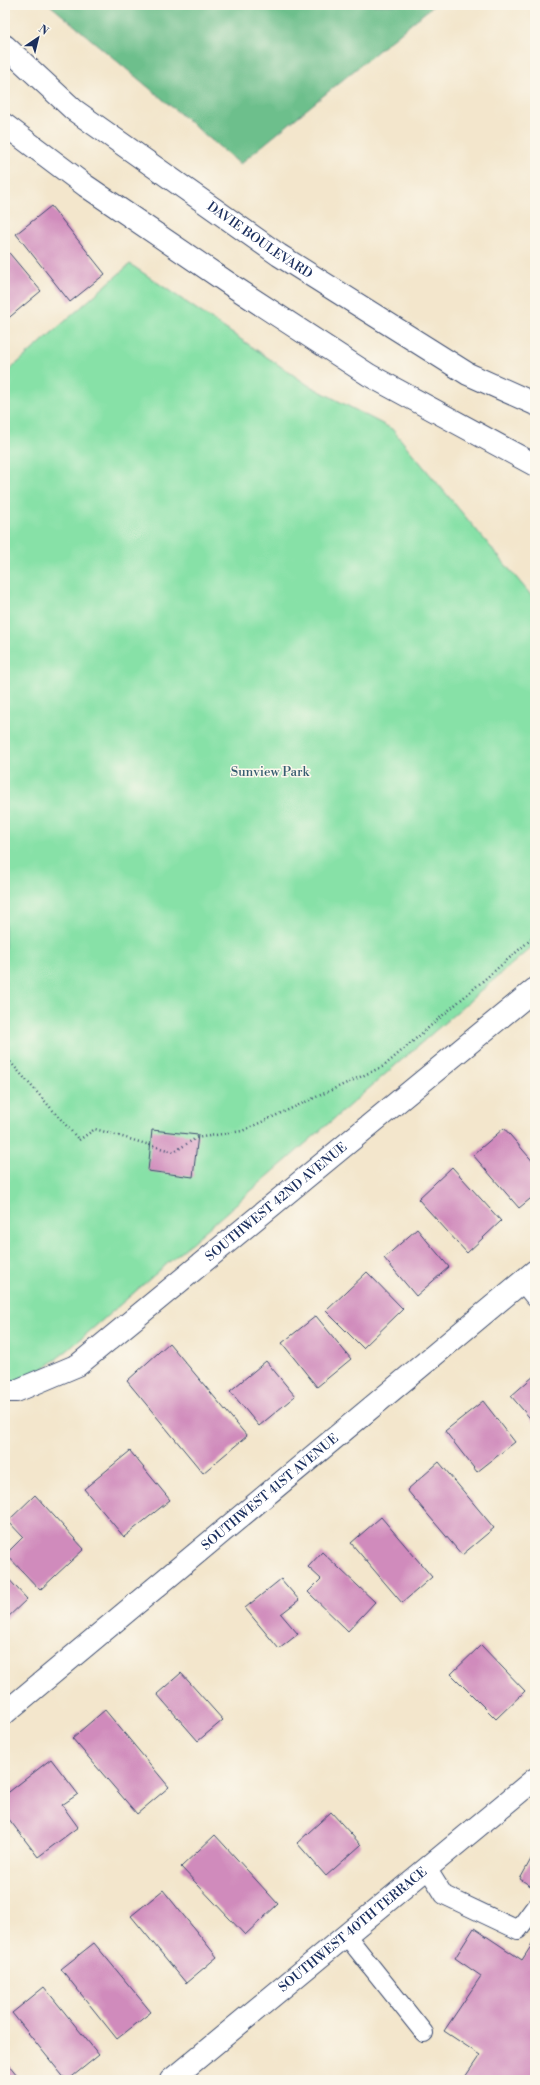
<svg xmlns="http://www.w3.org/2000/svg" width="540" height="2085" viewBox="0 0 540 2085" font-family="'Libre Bodoni',serif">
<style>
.green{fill:#87e1a7;stroke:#518882}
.forest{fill:#6dbf8c;stroke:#447775}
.building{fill:#d08bbc}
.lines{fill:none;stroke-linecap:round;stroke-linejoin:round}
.lane-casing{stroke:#3b4a6e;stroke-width:20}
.street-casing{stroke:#3b4a6e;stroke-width:24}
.secondary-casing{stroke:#3b4a6e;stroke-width:24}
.path{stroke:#3b4a6e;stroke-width:2.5;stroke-dasharray:1 3;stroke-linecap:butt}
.lane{stroke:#fff;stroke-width:18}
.street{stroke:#fff;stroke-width:22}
.secondary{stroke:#fff;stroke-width:22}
.labels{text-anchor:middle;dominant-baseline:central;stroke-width:3;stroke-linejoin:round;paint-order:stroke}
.street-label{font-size:13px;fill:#1b2f5e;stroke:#fbf7ec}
.park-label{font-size:13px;fill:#365c70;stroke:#fbf7ec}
</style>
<rect width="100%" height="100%" fill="#fbf7ec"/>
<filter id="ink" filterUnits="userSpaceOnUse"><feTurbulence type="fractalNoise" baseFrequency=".025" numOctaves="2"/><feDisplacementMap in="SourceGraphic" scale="8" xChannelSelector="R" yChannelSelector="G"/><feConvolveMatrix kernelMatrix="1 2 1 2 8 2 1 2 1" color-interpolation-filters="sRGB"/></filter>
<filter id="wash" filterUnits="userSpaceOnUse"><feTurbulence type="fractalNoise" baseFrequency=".012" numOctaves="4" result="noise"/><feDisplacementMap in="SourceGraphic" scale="16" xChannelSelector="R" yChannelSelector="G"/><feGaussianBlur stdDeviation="0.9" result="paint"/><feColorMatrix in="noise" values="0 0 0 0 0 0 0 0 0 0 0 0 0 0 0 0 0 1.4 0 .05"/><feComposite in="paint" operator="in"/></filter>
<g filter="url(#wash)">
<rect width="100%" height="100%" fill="#f3e6cc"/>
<path class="green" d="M 130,264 L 308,385 L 392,429 L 535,600 L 535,944 L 68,1350 L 5,1398 L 5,374 Z"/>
<path class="forest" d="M 50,5 L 434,5 L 240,164 Z"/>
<g id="blocks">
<g class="building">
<path d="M 51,206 L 105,274 L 70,302 L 16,234 Z"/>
<path d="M 5,248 L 41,291 L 5,321 Z"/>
<path d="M 504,1128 L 535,1164 L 535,1195 L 519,1208 L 473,1155 Z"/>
<path d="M 152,1130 L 198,1135 L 193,1177 L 148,1171 Z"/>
<path d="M 452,1167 L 501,1221 L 467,1253 L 418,1199 Z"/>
<path d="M 417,1229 L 449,1267 L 416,1296 L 384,1258 Z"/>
<path d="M 367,1272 L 403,1309 L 363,1348 L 326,1311 Z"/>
<path d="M 316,1316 L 351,1359 L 317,1387 L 282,1343 Z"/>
<path d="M 169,1343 L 247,1436 L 203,1473 L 127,1381 Z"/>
<path d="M 266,1361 L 295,1396 L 259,1426 L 230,1391 Z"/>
<path d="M 535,1375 L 535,1424 L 511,1396 Z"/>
<path d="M 483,1401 L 515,1442 L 477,1472 L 445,1431 Z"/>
<path d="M 130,1451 L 170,1500 L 124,1537 L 84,1489 Z"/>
<path d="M 439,1462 L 494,1528 L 462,1555 L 407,1490 Z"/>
<path d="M 35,1495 L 84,1549 L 40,1590 L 6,1554 L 23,1537 L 8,1521 Z"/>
<path d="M 381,1517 L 432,1577 L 402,1603 L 351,1543 Z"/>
<path d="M 322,1552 L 375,1602 L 348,1631 L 308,1592 L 321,1579 L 308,1567 Z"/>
<path d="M 5,1575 L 27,1599 L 5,1620 Z"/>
<path d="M 281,1579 L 299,1600 L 281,1614 L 298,1634 L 279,1649 L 245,1608 Z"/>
<path d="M 481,1645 L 525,1691 L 496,1719 L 451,1674 Z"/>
<path d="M 181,1673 L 223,1720 L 198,1741 L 157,1694 Z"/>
<path d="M 105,1710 L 169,1787 L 137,1814 L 72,1738 Z"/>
<path d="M 51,1759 L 78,1794 L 62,1805 L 78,1827 L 38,1857 L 5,1814 L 5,1795 Z"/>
<path d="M 331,1812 L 361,1845 L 326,1876 L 297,1843 Z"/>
<path d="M 215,1835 L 278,1904 L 245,1935 L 181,1867 Z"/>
<path d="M 535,1852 L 535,1889 L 520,1879 Z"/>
<path d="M 163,1890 L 217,1957 L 186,1983 L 131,1916 Z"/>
<path d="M 474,1928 L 522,1960 L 535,1940 L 535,2080 L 463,2080 L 480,2055 L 444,2031 L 481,1976 L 455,1958 Z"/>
<path d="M 94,1943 L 151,2012 L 117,2039 L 61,1969 Z"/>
<path d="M 44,1987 L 99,2055 L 68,2080 L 66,2080 L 12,2013 Z"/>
<path d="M 5,2060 L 21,2080 L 5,2080 Z"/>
</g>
</g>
</g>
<g filter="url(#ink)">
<use href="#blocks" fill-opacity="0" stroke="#3b4a6e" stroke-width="1"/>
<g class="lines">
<g class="lane-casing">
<g id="lane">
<path d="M 522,1282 L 535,1298"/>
<path d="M 427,1868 L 444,1895 L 518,1930 L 535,1907"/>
<path d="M 346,1935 L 424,2033"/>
</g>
</g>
<g class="street-casing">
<g id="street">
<path id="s1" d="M 5,1391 L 16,1391 L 78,1365 L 535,989"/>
<path id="s2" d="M 5,1713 L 535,1271"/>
<path id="s3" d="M 171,2080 L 535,1779"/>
</g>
</g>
<g class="secondary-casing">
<g id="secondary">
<path id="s4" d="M 5,46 L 74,110 L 279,255 L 468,374 L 535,404"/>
<path d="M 5,125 L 86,186 L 234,287 L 369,375 L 535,465"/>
</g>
</g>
<path class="path" d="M 5,1056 L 79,1140 L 95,1129 L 174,1152 L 196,1138 L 242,1131 L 384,1066 L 535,936"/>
<use href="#lane" class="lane"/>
<use href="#street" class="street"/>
<use href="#secondary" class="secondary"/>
</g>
</g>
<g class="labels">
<g class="street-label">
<text stroke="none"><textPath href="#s4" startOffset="321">DAVIE BOULEVARD</textPath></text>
<text stroke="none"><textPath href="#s1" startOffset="335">SOUTHWEST 42ND AVENUE</textPath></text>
<text stroke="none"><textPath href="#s2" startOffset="345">SOUTHWEST 41ST AVENUE</textPath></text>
<text stroke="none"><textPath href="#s3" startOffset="236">SOUTHWEST 40TH TERRACE</textPath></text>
</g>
<g class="park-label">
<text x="270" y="772">Sunview Park</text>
</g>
</g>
<rect width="540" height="2085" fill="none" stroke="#fbf7ec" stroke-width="20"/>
<g transform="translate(38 38) rotate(35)" stroke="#fbf7ec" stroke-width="3" paint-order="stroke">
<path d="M0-3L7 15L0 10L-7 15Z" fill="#1b2f5e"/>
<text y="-6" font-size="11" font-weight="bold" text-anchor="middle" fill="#1b2f5e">N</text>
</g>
</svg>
